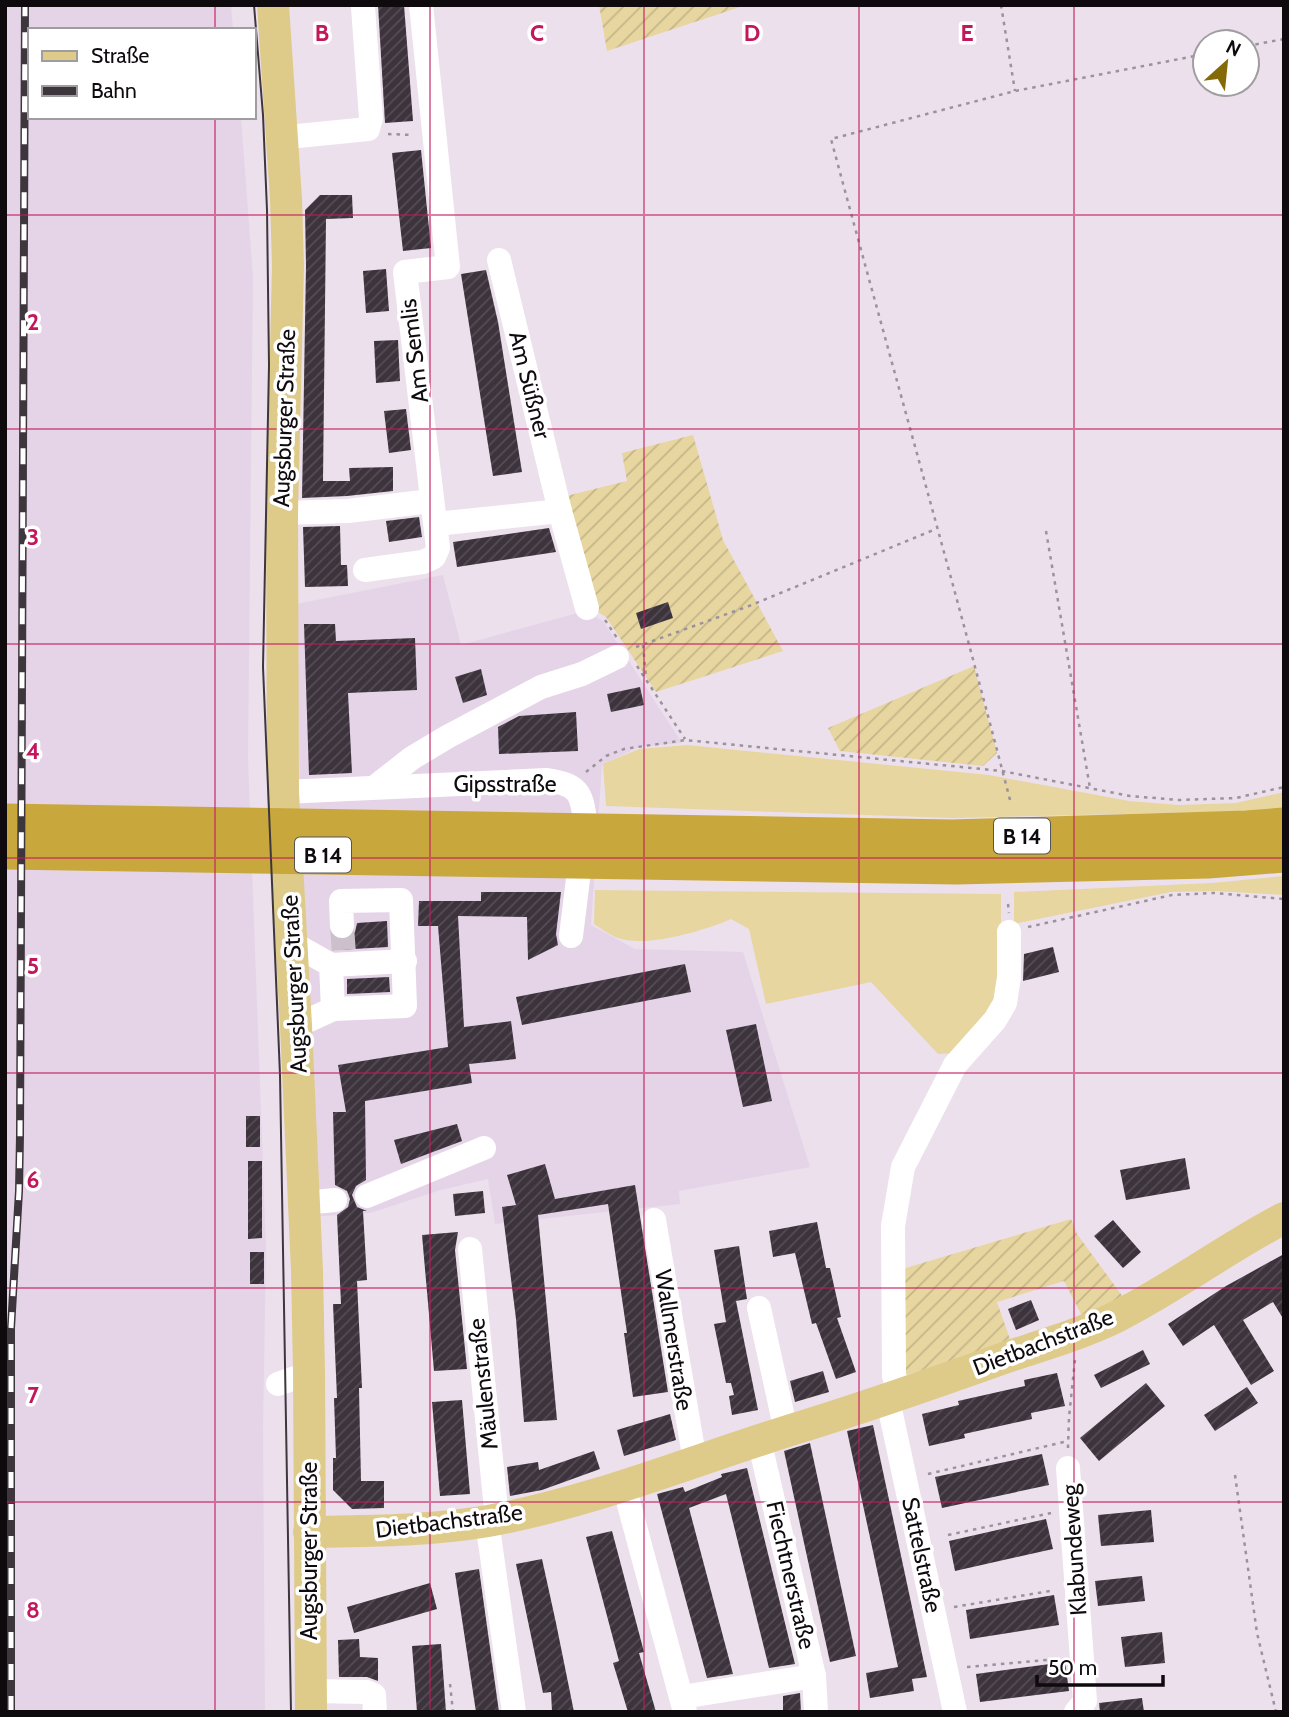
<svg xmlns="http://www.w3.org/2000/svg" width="1289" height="1717" viewBox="0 0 1289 1717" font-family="Cabin,sans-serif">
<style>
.built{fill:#e5d4e7}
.grass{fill:#e7d69f}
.garden{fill:url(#garden-furrows)}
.building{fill:url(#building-hatch)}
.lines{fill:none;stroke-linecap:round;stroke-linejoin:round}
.minor-tunnel{stroke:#cbc0cc;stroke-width:24;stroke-dasharray:24 12;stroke-linecap:butt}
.path{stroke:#9b929c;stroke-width:2.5;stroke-dasharray:3.5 5;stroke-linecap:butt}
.minor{stroke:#fff;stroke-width:24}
.major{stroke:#decb8a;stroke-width:32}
.highway{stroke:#c8a83c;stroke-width:37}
.tram{stroke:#3d373d;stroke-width:2}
.rail-casing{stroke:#3d373d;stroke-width:8}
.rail{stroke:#fff;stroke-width:5;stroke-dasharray:16;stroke-linecap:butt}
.grid{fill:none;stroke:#c2185b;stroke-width:2;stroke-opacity:0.55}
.labels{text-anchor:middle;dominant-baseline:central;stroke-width:7;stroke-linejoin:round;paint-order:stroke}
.shield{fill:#fff;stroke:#565456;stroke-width:2}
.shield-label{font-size:21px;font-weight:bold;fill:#0e0a0e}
.street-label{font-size:23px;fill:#0e0a0e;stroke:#fff}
.grid-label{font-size:23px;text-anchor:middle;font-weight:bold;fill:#c2185b;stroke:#fff;stroke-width:7;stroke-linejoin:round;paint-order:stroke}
</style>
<defs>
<pattern id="garden-furrows" width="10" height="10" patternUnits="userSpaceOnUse" patternTransform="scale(1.75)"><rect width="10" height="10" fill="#e7d69f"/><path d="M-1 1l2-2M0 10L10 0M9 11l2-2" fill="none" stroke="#c5b688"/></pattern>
<pattern id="building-hatch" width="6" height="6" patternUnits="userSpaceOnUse" patternTransform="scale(1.75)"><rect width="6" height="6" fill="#3c333d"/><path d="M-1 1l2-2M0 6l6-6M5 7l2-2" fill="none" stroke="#554d55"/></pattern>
</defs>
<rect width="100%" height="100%" fill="#ece0ed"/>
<g class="built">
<path d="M 5,5 L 231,5 L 233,30 L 30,30 L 30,117 L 241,117 L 253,277 L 248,758 L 266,1250 L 263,1430 L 265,1712 L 5,1712 Z"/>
<path d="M 443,575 L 461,645 L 585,611 L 603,621 L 682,743 L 639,747 L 602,765 L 591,925 L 635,949 L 743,952 L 810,1167 L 679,1191 L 680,1204 L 495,1224 L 488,1179 L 441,1190 L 370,1213 L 308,1217 L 296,604 Z"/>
</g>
<g class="grass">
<path d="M 687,745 L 989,775 L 1129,801 L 1179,805 L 1236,803 L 1284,792 L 1284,808 L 1248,811 L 953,818 L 606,806 L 603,764 L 639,749 Z"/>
<path d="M 1284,876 L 1284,895 L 1215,891 L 1171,892 L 1014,924 L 1014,892 L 1212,883 Z"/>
<path d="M 595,890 L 1001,894 L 1001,976 L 997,1000 L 956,1053 L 938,1054 L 871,982 L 766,1004 L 749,929 L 731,919 C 704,931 646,948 618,938 C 609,935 601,928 594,924 Z"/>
</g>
<g class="garden">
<path d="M 599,5 L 746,5 L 607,51 Z"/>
<path d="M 693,435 L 723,540 L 783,651 L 656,692 L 606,617 L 589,606 L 562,497 L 627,481 L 622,453 Z"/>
<path d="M 974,666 L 997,753 L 983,766 L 840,751 L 828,728 Z"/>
<path d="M 1071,1219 L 1077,1234 L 1126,1301 L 1083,1318 L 1064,1281 L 997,1302 L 1012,1345 L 902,1376 L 899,1270 Z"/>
</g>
<g class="building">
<path d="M 378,5 L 404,5 L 413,121 L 385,123 Z"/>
<path d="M 421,150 L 431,248 L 403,251 L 392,153 Z"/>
<path d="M 320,195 L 352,195 L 353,218 L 326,219 L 323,481 L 350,481 L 349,468 L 393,467 L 393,491 L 347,496 L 302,498 L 306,266 L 305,210 Z"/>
<path d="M 386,269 L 389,311 L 366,313 L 363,271 Z"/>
<path d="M 486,270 L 498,322 L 522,472 L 493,476 L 461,274 Z"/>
<path d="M 398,340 L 400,381 L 376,383 L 374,341 Z"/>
<path d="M 406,409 L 411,450 L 389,453 L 384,411 Z"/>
<path d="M 419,517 L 422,537 L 389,542 L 386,521 Z"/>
<path d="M 340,526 L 341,565 L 347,565 L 348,586 L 305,587 L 303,527 Z"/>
<path d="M 549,528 L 556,552 L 457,567 L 453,542 Z"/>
<path d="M 668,602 L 673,618 L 641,629 L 636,613 Z"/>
<path d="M 304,624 L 335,624 L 336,641 L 415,638 L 417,690 L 348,693 L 352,773 L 309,775 Z"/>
<path d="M 481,669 L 487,695 L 463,703 L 455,677 Z"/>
<path d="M 640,687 L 644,705 L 611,712 L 607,694 Z"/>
<path d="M 576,712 L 578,751 L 499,754 L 498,727 L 519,716 Z"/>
<path d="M 481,892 L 561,892 L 556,934 L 558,945 L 528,960 L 527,917 L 458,916 L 464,1027 L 511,1021 L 516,1059 L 469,1064 L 472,1083 L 365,1101 L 366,1180 L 356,1186 L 352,1195 L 357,1207 L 367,1211 L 363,1211 L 367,1280 L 357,1281 L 362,1388 L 359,1388 L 361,1481 L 384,1481 L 384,1508 L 352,1509 L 333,1490 L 333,1458 L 336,1458 L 334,1398 L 337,1398 L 333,1304 L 341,1304 L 337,1215 L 348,1207 L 350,1199 L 347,1191 L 335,1185 L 333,1112 L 346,1112 L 338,1065 L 448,1047 L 438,926 L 418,926 L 419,901 L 481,901 Z"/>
<path d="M 387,921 L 388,947 L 337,950 L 336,940 L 343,941 L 350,938 L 355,932 L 357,923 Z"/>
<path d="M 1053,947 L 1059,972 L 1023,981 L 1024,954 Z"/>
<path d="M 685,964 L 691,992 L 522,1025 L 516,997 Z"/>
<path d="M 389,977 L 390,992 L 347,994 L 347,979 Z"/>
<path d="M 756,1024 L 772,1101 L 743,1107 L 726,1030 Z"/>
<rect x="246" y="1116" width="14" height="31"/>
<path d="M 457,1124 L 462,1141 L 401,1164 L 394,1140 Z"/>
<path d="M 1185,1158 L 1190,1189 L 1126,1200 L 1120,1170 Z"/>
<path d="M 248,1161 L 262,1161 L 262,1238 L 248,1239 Z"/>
<path d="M 545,1164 L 555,1199 L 635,1185 L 668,1392 L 633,1397 L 624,1333 L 627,1333 L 608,1204 L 538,1215 L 557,1420 L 524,1422 L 516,1319 L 502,1207 L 516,1205 L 507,1175 Z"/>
<path d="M 483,1191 L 485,1213 L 455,1216 L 453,1194 Z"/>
<path d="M 1113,1220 L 1141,1252 L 1123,1268 L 1094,1236 Z"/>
<path d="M 817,1222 L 826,1268 L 830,1268 L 841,1317 L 837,1318 L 856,1372 L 836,1379 L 816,1323 L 812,1324 L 795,1253 L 773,1257 L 769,1231 Z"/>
<path d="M 458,1232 L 455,1250 L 467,1369 L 434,1371 L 422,1235 Z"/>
<path d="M 739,1246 L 747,1299 L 736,1301 L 758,1410 L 732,1415 L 729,1396 L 734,1395 L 731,1383 L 726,1383 L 714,1324 L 726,1322 L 714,1250 Z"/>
<rect x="250" y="1252" width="14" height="32"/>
<path d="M 1284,1254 L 1284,1320 L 1273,1302 L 1243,1320 L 1274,1371 L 1251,1385 L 1214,1325 L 1183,1346 L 1168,1324 L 1226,1286 Z"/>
<path d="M 1031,1300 L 1039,1320 L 1016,1330 L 1008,1309 Z"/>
<path d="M 1143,1350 L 1150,1364 L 1101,1388 L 1094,1375 Z"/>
<path d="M 823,1371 L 829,1392 L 795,1402 L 790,1381 Z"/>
<path d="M 1057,1373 L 1065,1406 L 1031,1413 L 1032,1419 L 964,1434 L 965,1438 L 929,1446 L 922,1414 L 959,1405 L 958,1401 L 1025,1386 L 1024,1380 Z"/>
<path d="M 1146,1383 L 1165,1406 L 1099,1461 L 1080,1438 Z"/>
<path d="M 1247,1387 L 1258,1403 L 1215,1431 L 1204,1415 Z"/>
<path d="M 462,1400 L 470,1494 L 440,1496 L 432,1402 Z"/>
<path d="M 670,1414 L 676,1440 L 624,1456 L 617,1430 Z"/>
<path d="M 873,1425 L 927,1677 L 912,1679 L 914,1691 L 870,1698 L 866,1673 L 898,1667 L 847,1431 Z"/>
<path d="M 810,1443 L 856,1656 L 830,1662 L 784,1451 Z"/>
<path d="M 594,1451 L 600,1469 L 542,1490 L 510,1496 L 507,1467 L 538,1462 L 539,1470 Z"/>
<path d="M 1042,1454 L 1049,1485 L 942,1508 L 935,1477 Z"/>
<path d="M 747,1468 L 795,1664 L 769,1668 L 726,1494 L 689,1508 L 733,1674 L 707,1678 L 657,1494 L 683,1487 L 685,1492 L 722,1477 L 721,1474 Z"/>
<path d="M 1151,1510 L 1154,1542 L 1101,1546 L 1098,1515 Z"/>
<path d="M 1046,1519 L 1053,1549 L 955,1571 L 949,1541 Z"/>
<path d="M 612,1531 L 644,1652 L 639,1653 L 656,1712 L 628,1712 L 613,1663 L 619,1661 L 586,1537 Z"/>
<path d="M 542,1559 L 556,1623 L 574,1712 L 552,1712 L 551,1692 L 543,1693 L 516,1564 Z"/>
<path d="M 479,1569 L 499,1712 L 476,1712 L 455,1573 Z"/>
<path d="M 1142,1576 L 1145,1601 L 1098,1606 L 1095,1581 Z"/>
<path d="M 430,1583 L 437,1609 L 354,1633 L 347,1607 Z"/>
<path d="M 1054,1595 L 1059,1625 L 970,1639 L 966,1610 Z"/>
<path d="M 1162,1632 L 1165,1663 L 1125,1667 L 1121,1637 Z"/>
<path d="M 359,1639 L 360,1657 L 378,1658 L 378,1681 L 367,1677 L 339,1677 L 338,1640 Z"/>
<path d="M 441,1644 L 446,1712 L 417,1712 L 412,1646 Z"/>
<path d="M 1065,1662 L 1069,1691 L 980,1702 L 976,1674 Z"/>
<path d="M 800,1693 L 801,1712 L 783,1712 L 783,1696 Z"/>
<path d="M 1142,1698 L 1144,1712 L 1100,1712 L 1099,1703 Z"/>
</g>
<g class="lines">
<path class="minor-tunnel" d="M 342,926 L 344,954"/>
<g class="path">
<path d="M 1001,5 L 1015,91"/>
<path d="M 1247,46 L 1284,39"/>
<path d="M 388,134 L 413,135"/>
<path d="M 1046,531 L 1090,788"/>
<path d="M 605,620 L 617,638"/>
<path d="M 643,645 L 646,677"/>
<path d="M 636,647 L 749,606 L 936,529"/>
<path d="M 637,666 L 685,739"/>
<path d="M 586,772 L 606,756 L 624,749 L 685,740 L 1002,771 L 1130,796 L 1179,800 L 1236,798 L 1284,787"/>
<path d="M 1010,800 C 953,579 890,359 831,139 L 1015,91 L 1205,54"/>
<path d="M 1008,904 L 1009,913"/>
<path d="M 1028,927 L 1172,895 L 1214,893 L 1284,899"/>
<path d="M 1068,1448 L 1069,1417 L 1075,1360"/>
<path d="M 928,1474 L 1068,1441"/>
<path d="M 1235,1475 L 1257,1633 L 1276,1712"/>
<path d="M 948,1535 L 1051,1513"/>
<path d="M 954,1607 L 1050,1591"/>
<path d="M 967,1667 L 1057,1659"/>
<path d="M 450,1684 L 453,1712"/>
</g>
<g class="minor">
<path d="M 284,135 L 298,136 L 368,129 L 371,118 L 363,7"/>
<path d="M 499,260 L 560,511 L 587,608"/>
<path d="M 282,513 L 348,511 L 431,501"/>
<path d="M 436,524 L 560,511"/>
<path d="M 365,570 L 423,562 L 434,557 L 438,548 L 405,272 L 448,267 L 421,5"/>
<path d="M 375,787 L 412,758 L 447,737 L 541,687 L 582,674 L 617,657"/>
<path d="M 283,792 L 547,780 C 577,785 582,791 585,822 L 571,936"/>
<path d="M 292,943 L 331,965 L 405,961"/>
<path d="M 331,965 L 333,1009"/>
<path d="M 296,1026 L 333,1009 L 405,1006 L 401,900 L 341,901 L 342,926"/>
<path d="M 367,1196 L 484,1148"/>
<path d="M 304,1203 L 335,1200"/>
<path d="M 654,1220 L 695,1461"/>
<path d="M 470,1249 L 497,1519"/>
<path d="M 759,1308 L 786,1431"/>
<path d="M 278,1384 L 309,1373"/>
<path d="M 901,1395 L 894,1376 L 893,1226 L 903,1167 L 955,1065 L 995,1020 L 1005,1003 L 1009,977 L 1009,932"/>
<path d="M 888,1400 L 955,1712"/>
<path d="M 759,1440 L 814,1676 L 816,1712"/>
<path d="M 1068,1468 L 1085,1701 L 1076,1712"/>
<path d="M 624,1486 L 685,1712"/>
<path d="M 487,1521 L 514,1712"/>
<path d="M 310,1691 L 367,1692 L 374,1695 L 375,1712"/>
<path d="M 682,1697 L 814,1676"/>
</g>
<g class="major">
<path d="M 273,5 L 286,199 L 288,266 L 282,513 L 283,792 L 296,1026 L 307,1271 L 309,1373 L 311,1712"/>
<path d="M 309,1532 C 369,1531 430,1531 488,1521 C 598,1501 701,1457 807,1425 C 874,1404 940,1381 1007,1357 C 1043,1345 1081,1334 1116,1317 C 1174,1288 1226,1248 1284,1218"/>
</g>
<g class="highway">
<path d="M 5,822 L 952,838 L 1247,829 L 1284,826"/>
<path d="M 5,851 L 957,866 L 1208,860 L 1284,854"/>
</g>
<path class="tram" d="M 254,5 L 263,115 L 267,210 L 269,365 L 263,667 L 280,1075 L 291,1712"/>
<g class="rail-casing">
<path id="rail" d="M 11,1712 L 11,1328 L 19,1191 L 20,1135 L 25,5"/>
</g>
<use href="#rail" class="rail"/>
</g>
<path class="grid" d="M 215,5 L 215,30M 430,5 L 430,1712M 644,5 L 644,1712M 859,5 L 859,1712M 1074,5 L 1074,1712M 215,117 L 215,1712M 5,215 L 1284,215M 5,429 L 1284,429M 5,644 L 1284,644M 5,858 L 1284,858M 5,1073 L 1284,1073M 5,1288 L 1284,1288M 5,1502 L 1284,1502"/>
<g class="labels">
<g class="shield">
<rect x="994" y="818.5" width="56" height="35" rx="5"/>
<rect x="295" y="837.5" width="56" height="35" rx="5"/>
</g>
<g class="shield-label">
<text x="1022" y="836">B 14</text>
<text x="323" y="855">B 14</text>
</g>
<g class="street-label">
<text transform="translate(414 351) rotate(-97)">Am Semlis</text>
<text transform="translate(530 385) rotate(76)">Am Süßner</text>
<text transform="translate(284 418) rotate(-88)">Augsburger Straße</text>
<text x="505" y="784">Gipsstraße</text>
<text transform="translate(294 984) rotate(-93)">Augsburger Straße</text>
<text transform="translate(674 1340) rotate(81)">Wallmerstraße</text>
<text transform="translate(1043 1342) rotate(-21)">Dietbachstraße</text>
<text transform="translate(483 1384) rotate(-96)">Mäulenstraße</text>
<text transform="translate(449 1521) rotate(-7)">Dietbachstraße</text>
<text transform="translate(1074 1550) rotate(-94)">Klabundeweg</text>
<text transform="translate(309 1551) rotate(-90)">Augsburger Straße</text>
<text transform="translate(922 1555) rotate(78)">Sattelstraße</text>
<text transform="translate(791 1575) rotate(77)">Fiechtnerstraße</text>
</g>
</g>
<g class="grid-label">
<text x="322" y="41">B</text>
<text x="537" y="41">C</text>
<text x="752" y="41">D</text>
<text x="967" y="41">E</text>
<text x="33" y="330">2</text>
<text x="33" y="545">3</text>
<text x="33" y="759">4</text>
<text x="33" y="974">5</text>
<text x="33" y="1188">6</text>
<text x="33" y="1403">7</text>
<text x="33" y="1618">8</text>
</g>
<rect width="1289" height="1717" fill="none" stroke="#0e0a0e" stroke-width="14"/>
<rect x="28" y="28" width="228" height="91" fill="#ffffff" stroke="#9f9d9f" stroke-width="2"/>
<rect x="42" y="51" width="35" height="10" fill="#decb8a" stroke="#9f9d9f" stroke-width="2"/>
<text x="91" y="63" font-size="21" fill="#0e0a0e">Straße</text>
<rect x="42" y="86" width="35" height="10" fill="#3d373d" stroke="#9f9d9f" stroke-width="2"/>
<text x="91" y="98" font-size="21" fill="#0e0a0e">Bahn</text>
<g transform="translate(1226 63) rotate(27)"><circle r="33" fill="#ffffff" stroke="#9f9d9f" stroke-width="2"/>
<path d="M0-5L12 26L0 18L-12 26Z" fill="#846b07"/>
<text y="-10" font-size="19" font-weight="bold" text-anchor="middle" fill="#0e0a0e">N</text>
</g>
<path d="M1037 1675v10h126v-10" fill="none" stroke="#0e0a0e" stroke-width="3.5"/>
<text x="1048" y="1675" font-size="21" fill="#0e0a0e" stroke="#ffffff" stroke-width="5" paint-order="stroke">50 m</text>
</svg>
